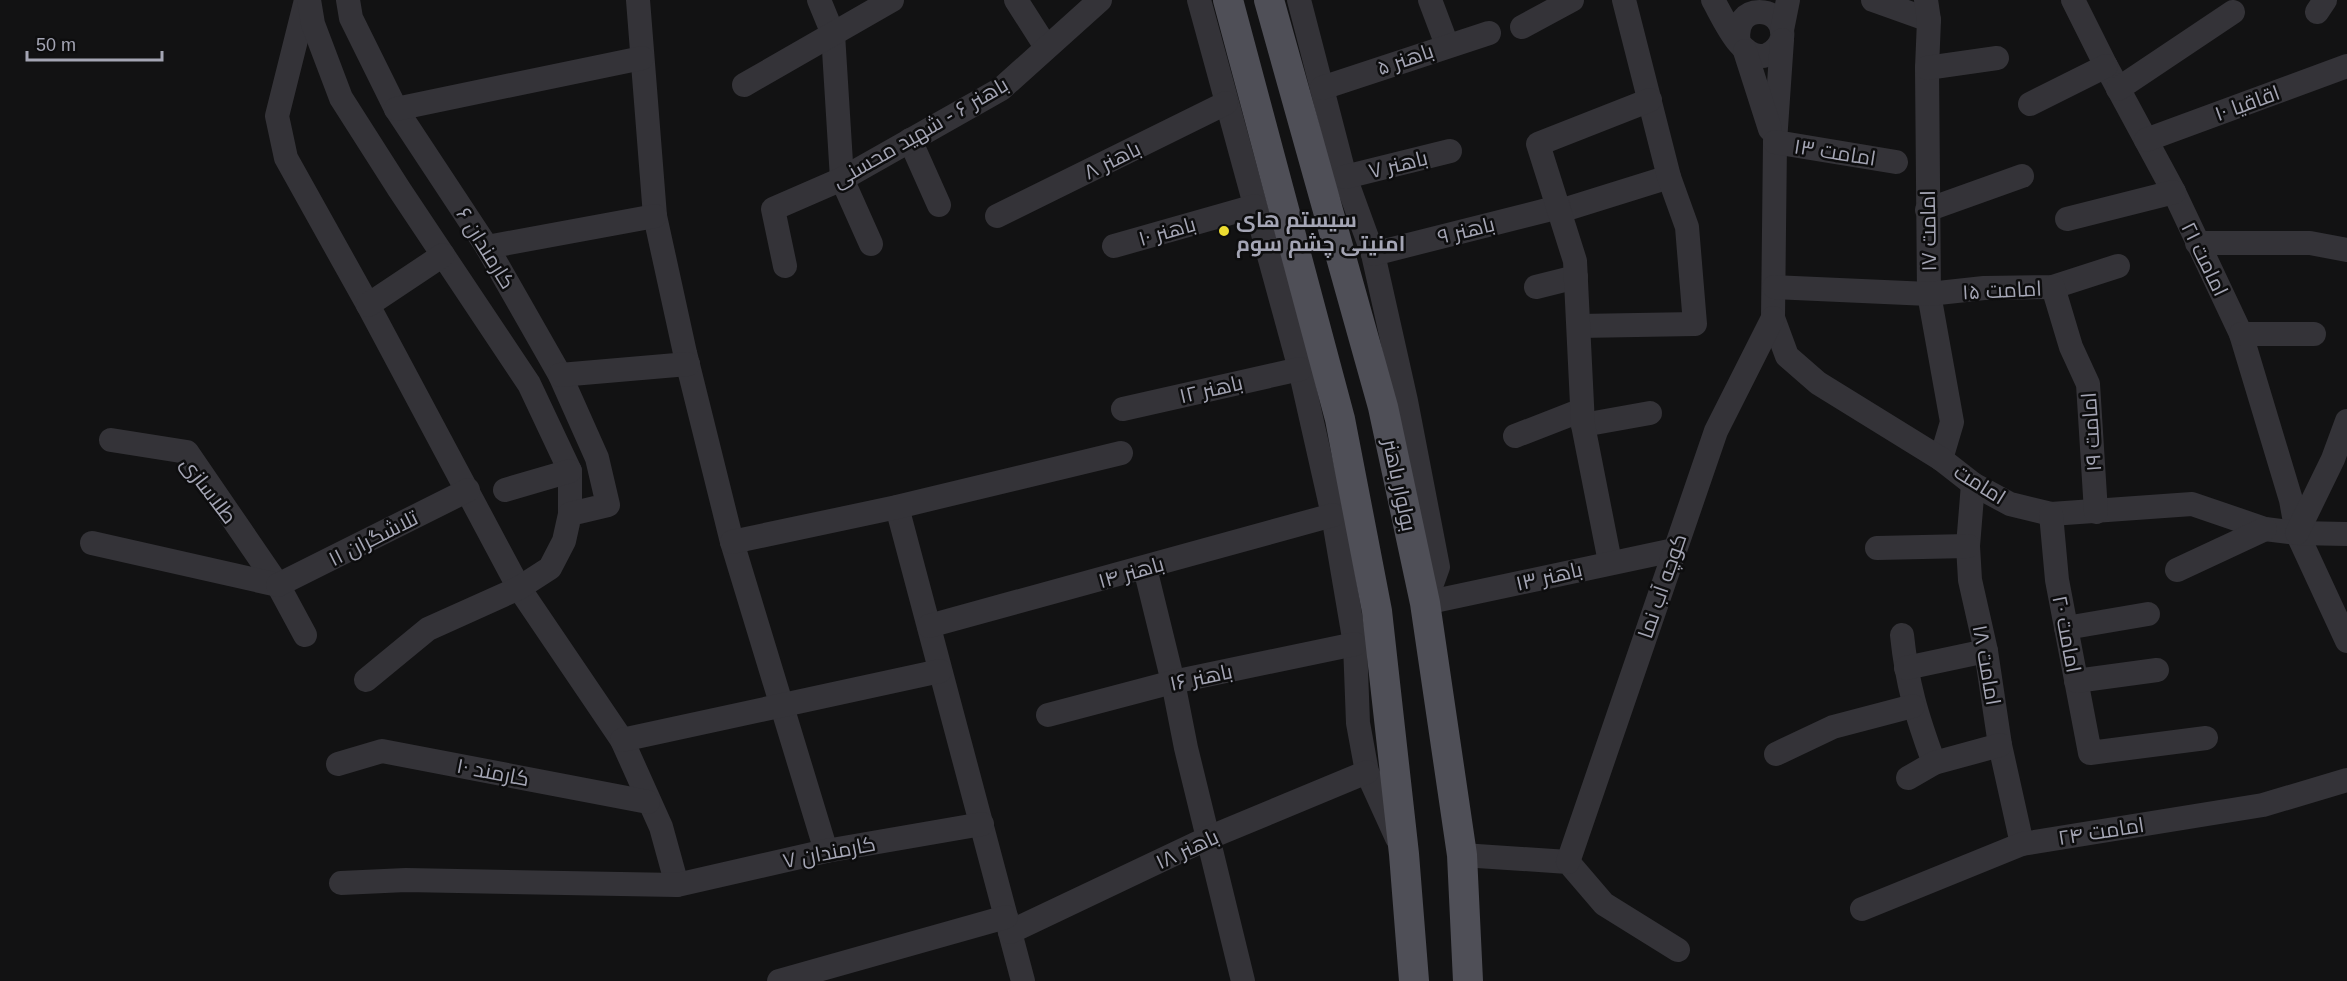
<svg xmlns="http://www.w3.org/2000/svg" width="2347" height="981" viewBox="0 0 2347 981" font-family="Helvetica,Cairo,sans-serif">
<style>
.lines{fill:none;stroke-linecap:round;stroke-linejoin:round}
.minor{stroke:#343338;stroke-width:24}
.major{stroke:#4f4f57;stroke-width:30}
.poi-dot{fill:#ecdc31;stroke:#0d0d0e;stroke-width:2}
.labels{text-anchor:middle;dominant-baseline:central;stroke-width:5;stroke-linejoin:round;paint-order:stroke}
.street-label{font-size:21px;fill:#a4a5b4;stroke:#0d0d0e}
.poi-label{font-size:21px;font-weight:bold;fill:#a4a5b4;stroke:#0d0d0e;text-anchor:start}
</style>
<rect width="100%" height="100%" fill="#121213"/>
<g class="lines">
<g class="minor">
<path d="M 306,0 L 277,116 L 286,158 L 368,305 L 519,588 L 622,740 L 661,827 L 677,885"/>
<path d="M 309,0 L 313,24 L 341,98 L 399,189 L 529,384 L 570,471 L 570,514"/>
<path d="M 348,0 L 351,18 L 396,109 L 487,247 L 560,375 L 597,458 L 608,505 L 570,514 L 564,541 L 550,568 L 519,588 L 428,629 L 366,680"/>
<path d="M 638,0 L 655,216 L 685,353 L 732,542 L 826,851"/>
<path d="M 819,0 L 833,34 L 842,179 L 871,244"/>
<path d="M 1016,0 L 1046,47"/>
<path d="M 1199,0 L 1300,369 L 1333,515 L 1355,644 L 1358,723 L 1367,772 L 1397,838"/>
<path d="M 1299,0 L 1345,177 L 1373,254 L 1406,401 L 1438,567 L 1425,603"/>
<path d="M 1430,0 L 1447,45"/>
<path d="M 1713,0 C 1723,17 1742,64 1767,55 C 1774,52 1780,45 1782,38 C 1787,5 1731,0 1739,43"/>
<path d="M 1873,0 L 1929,20"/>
<path d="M 1926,0 L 1929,20 L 1927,68 L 1929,294 L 1952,422 L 1941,459"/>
<path d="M 2073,0 L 2106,66 L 2174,192 L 2241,334 L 2291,500 L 2297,533 L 2347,641"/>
<path d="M 2317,12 L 2325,0"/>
<path d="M 1522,27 L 1572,0"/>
<path d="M 1782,30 L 1788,0"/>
<path d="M 1782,40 L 1775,142 L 1773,318 L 1787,356 L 1818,383 L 1941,459 L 1973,484 L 2010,504 L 2051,514 L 2192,504 L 2265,529 L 2297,533 L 2347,534"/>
<path d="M 1745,51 L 1770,129"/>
<path d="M 1927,68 L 1997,58"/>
<path d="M 744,85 L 892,0"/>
<path d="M 1322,88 L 1489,33"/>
<path d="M 2118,89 L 2233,12"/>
<path d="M 2030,104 L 2106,66"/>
<path d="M 396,109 L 642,58"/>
<path d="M 910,140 L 939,205"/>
<path d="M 2146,140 L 2347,66"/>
<path d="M 1775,142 L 1896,162"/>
<path d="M 1345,177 L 1450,151"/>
<path d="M 1927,210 L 2022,176"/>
<path d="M 1560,211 L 1669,177"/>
<path d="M 997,216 L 1226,103"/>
<path d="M 2067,219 L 2174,192"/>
<path d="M 2197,243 L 2310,243 L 2347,250"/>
<path d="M 1114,246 L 1255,206"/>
<path d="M 487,247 L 655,216"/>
<path d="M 1373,254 L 1559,207"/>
<path d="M 785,266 L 773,209 L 842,179 L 1001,89 L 1100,0"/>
<path d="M 1536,287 L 1576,277"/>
<path d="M 1774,287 L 1929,294 L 1984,288 L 2053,287 L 2118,266"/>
<path d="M 2053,287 L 2071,347 L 2088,384 L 2096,512"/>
<path d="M 368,305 L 443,255"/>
<path d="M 1579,326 L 1695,324 L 1687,227 L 1669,177 L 1624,0"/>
<path d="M 2241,334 L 2314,334"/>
<path d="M 560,375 L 688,364"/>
<path d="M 1123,409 L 1300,369"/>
<path d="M 1583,425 L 1650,413"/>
<path d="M 1515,436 L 1582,410"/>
<path d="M 111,440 L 187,452 L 278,585 L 305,635"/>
<path d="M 1973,484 L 1968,546 L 1970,580 L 1986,651 L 2000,745 L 2022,844"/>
<path d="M 505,490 L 570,471"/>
<path d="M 897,507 L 1023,981"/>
<path d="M 2051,514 L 2057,580 L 2090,753 L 2206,738"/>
<path d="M 2297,533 L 2333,459 L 2347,421"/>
<path d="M 732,542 L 897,507 L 1121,453"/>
<path d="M 92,543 L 278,585"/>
<path d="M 1877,548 L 1968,546"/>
<path d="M 1610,562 L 1583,425 L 1575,261 L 1538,144 L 1650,100"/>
<path d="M 1145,568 L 1173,682 L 1186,748 L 1243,981"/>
<path d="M 2177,570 L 2265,529"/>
<path d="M 278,585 L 468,490"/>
<path d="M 1425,603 L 1674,550"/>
<path d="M 929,626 L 1333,515"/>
<path d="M 2066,628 L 2148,614"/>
<path d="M 1902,635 C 1907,684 1917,717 1934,763"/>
<path d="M 1906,668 L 1986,651"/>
<path d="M 2076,681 L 2157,670"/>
<path d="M 1048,715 L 1173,682 L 1355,644"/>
<path d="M 622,740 L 940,671"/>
<path d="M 1776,754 L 1833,727 L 1913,706"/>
<path d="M 338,764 L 382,751 L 648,802"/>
<path d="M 1908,778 L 1934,763 L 2000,745"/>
<path d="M 1462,855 L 1568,862 L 1604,904 L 1678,950"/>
<path d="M 1568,862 L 1716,431 L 1773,318"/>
<path d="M 341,883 L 406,880 L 677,885 L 826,851 L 982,824"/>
<path d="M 1862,909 L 2022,844 L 2263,805 L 2347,780"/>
<path d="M 1010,932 L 1208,838 L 1367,772"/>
<path d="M 779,981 L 1006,917"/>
</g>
<g class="major">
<path d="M 1228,0 L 1340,419 L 1377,611 L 1404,854 L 1414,981"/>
<path d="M 1269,0 L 1383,407 L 1425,603 L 1462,855 L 1468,981"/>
</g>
</g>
<circle class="poi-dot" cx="1224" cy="231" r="6"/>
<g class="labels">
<g class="street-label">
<text transform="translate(1405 59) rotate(-19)">باهنر ۵</text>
<text transform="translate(2247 103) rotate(-20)">اقاقیا ۱۰</text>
<text transform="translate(920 132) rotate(-30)">باهنر ۶ - شهید محسنی</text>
<text transform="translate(1835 152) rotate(9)">امامت ۱۳</text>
<text transform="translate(1112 160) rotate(-26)">باهنر ۸</text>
<text transform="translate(1398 164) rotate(-14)">باهنر ۷</text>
<text transform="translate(1466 230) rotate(-14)">باهنر ۹</text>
<text transform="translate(1167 231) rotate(-16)">باهنر ۱۰</text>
<text transform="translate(1928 231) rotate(-91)">امامت ۱۷</text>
<text transform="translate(486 248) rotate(58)">کارمندان ۶</text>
<text transform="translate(2205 259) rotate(64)">امامت ۲۱</text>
<text transform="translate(2002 290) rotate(-3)">امامت ۱۵</text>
<text transform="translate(1211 389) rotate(-13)">باهنر ۱۲</text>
<text transform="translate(2091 432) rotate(-94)">امامت ۱۹</text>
<text transform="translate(1980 484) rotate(32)">امامت</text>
<text transform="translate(1400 485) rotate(78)">بولوار باهنر</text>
<text transform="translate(209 490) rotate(53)">طلاسازی</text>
<text transform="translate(373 538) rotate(-27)">تلاشگران ۱۱</text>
<text transform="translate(1131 572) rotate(-16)">باهنر ۱۴</text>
<text transform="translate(1549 576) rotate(-13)">باهنر ۱۳</text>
<text transform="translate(1662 586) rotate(-71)">کوچه آب نما</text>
<text transform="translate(2067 634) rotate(79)">امامت ۲۰</text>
<text transform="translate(1987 665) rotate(80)">امامت ۱۸</text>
<text transform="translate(1201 677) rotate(-12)">باهنر ۱۶</text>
<text transform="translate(493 772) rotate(11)">کارمند ۱۰</text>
<text transform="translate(2101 831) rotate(-9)">امامت ۲۴</text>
<text transform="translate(1187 849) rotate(-25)">باهنر ۱۸</text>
<text transform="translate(829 852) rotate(-11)">کارمندان ۷</text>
</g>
<g class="poi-label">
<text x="1236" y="219">سیستم های<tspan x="1236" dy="24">امنیتی چشم سوم</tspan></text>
</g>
</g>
<path d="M27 51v9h135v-9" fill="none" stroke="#a4a5b4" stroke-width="3"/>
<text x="36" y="51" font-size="18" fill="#a4a5b4" stroke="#0d0d0e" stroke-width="4.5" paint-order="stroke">50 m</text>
</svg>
